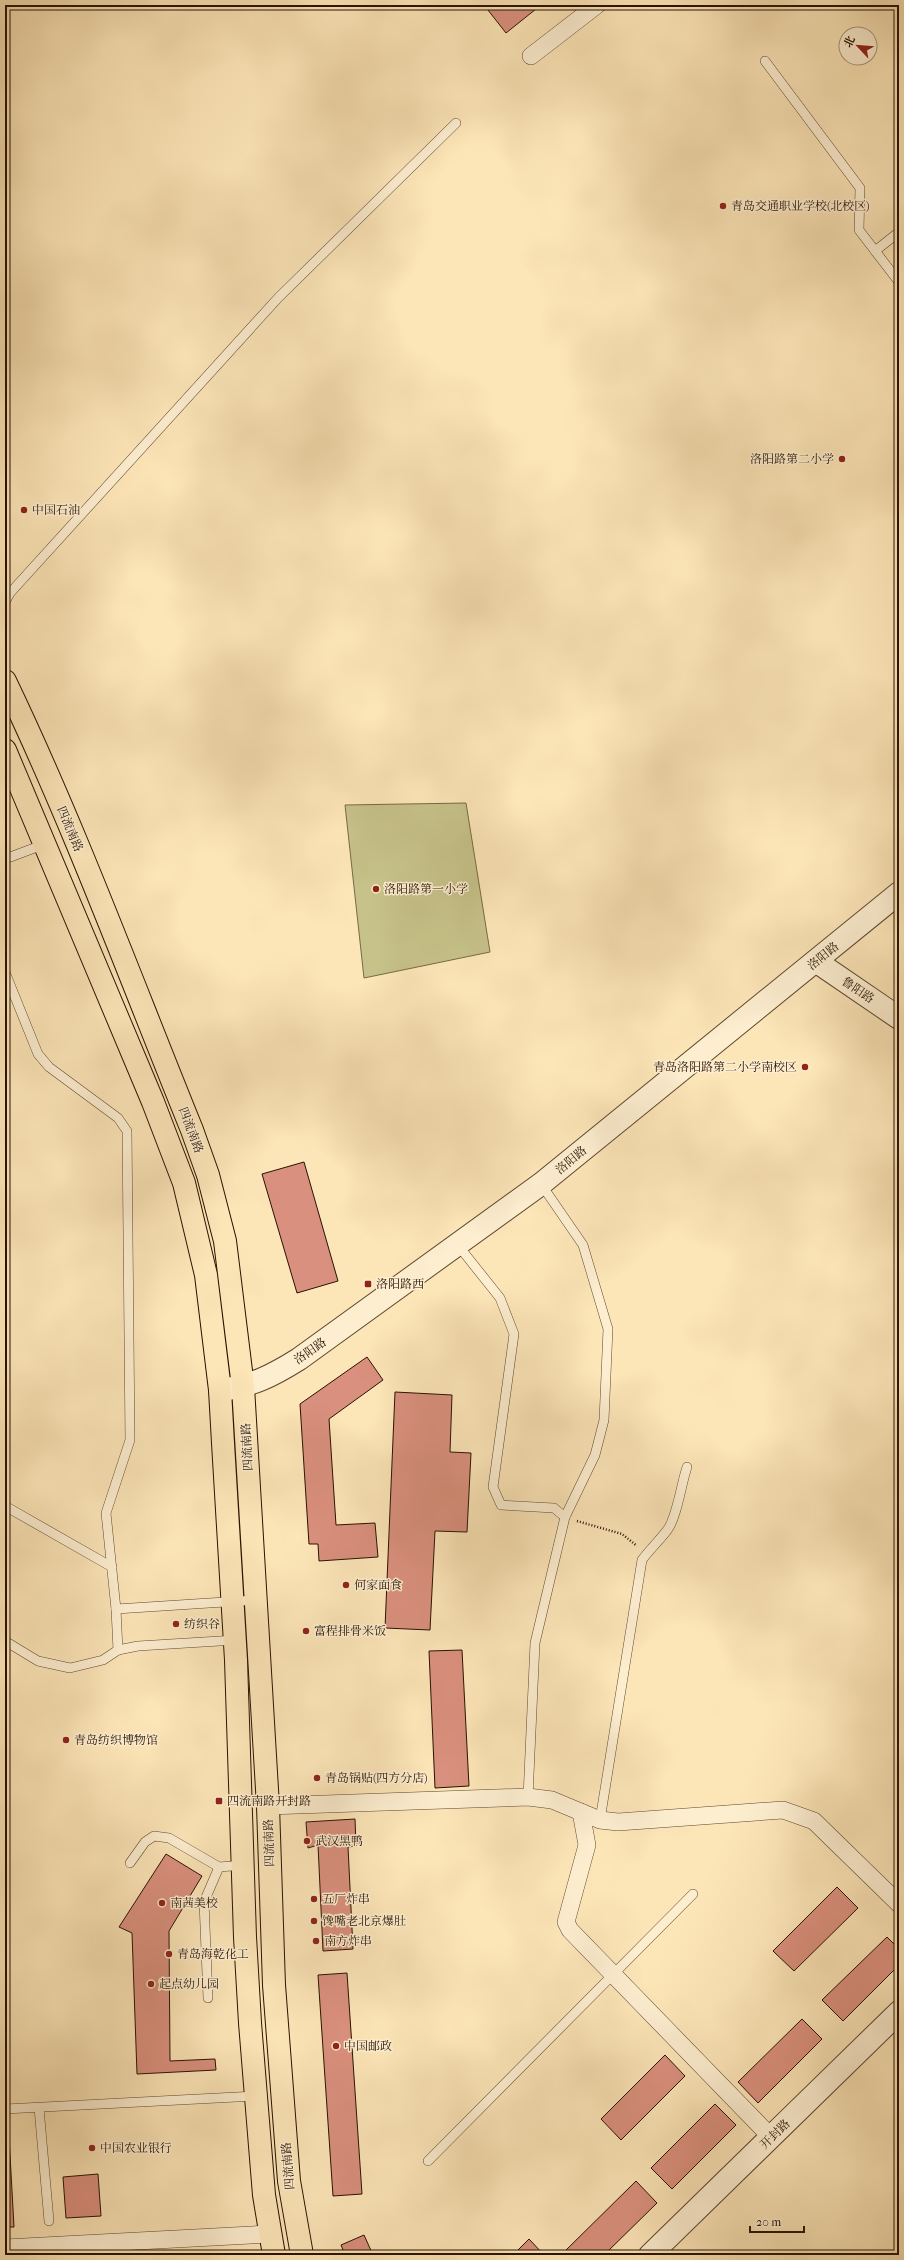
<svg xmlns="http://www.w3.org/2000/svg" width="904" height="2260" viewBox="0 0 904 2260" font-family="'IM FELL French Canon','Noto Serif SC',serif">
<style>
.green{fill:#c6c289;stroke:#776a46}
.building{fill:#da907e;stroke:#281202}
.lines{fill:none;stroke-linecap:round;stroke-linejoin:round}
.service-casing{stroke:#5d472f;stroke-width:10}
.minor-casing{stroke:#5d472f;stroke-width:18}
.tertiary-casing{stroke:#5d472f;stroke-width:24}
.primary-casing{stroke:#281202;stroke-width:24}
.path{stroke:#281202;stroke-width:2.5;stroke-dasharray:1 2;stroke-linecap:butt}
.service{stroke:#fdeed0;stroke-width:9}
.minor{stroke:#fdeed0;stroke-width:17}
.tertiary{stroke:#fdeed0;stroke-width:22}
.primary{stroke:#fce5b7;stroke-width:22}
.poi-dot{fill:#8f2418;stroke:#fdeed0;stroke-width:1.5}
.labels{text-anchor:middle;dominant-baseline:central;stroke-width:3;stroke-linejoin:round;paint-order:stroke}
.poi-label{font-size:12px;fill:#281202;stroke:#fdeed0;text-anchor:start}
.street-label{font-size:12px;fill:#281202;stroke:#fdeed0}
</style>
<rect width="100%" height="100%" fill="#fce5b7"/>
<filter id="stains"><feTurbulence type="fractalNoise" baseFrequency=".005" numOctaves="4"/><feColorMatrix values="0 0 0 0 .2 0 0 0 0 .09 0 0 0 0 .02 0 0 0 .5 -.17"/></filter>
<radialGradient id="worn" r=".72"><stop offset=".6" stop-color="#630" stop-opacity="0"/><stop offset="1" stop-color="#630" stop-opacity=".3"/></radialGradient>
<path class="green" d="M 466,803 L 490,952 L 364,978 L 345,805 Z"/>
<g class="building">
<path d="M 484,5 L 541,5 L 506,33 Z"/>
<path d="M 304,1162 L 338,1281 L 297,1293 L 262,1174 Z"/>
<path d="M 367,1357 L 383,1380 L 329,1419 L 336,1525 L 375,1523 L 378,1557 L 319,1561 L 318,1544 L 309,1544 L 300,1404 Z"/>
<path d="M 395,1392 L 452,1395 L 450,1452 L 471,1453 L 467,1532 L 435,1531 L 430,1630 L 385,1628 Z"/>
<path d="M 462,1650 L 469,1786 L 435,1788 L 429,1651 Z"/>
<path d="M 355,1819 L 356,1846 L 348,1847 L 353,1949 L 323,1951 L 318,1845 L 308,1848 L 306,1822 Z"/>
<path d="M 166,1854 L 202,1876 L 169,1931 L 170,2061 L 215,2059 L 216,2070 L 137,2074 L 132,1933 L 119,1927 Z"/>
<path d="M 837,1887 L 858,1908 L 794,1971 L 773,1951 Z"/>
<path d="M 887,1937 L 899,1949 L 899,1965 L 843,2021 L 822,2000 Z"/>
<path d="M 347,1973 L 362,2194 L 333,2196 L 318,1975 Z"/>
<path d="M 802,2019 L 822,2039 L 758,2103 L 738,2082 Z"/>
<path d="M 665,2055 L 685,2076 L 621,2140 L 601,2119 Z"/>
<path d="M 715,2104 L 736,2125 L 672,2189 L 651,2168 Z"/>
<path d="M 5,2119 L 8,2119 L 14,2227 L 5,2227 Z"/>
<path d="M 98,2174 L 101,2216 L 66,2218 L 63,2177 Z"/>
<path d="M 636,2181 L 657,2203 L 604,2255 L 561,2255 Z"/>
<path d="M 364,2235 L 373,2255 L 345,2255 L 341,2245 Z"/>
<path d="M 529,2239 L 544,2255 L 513,2255 Z"/>
</g>
<g class="lines">
<g class="service-casing">
<g id="service">
<path d="M 765,61 L 860,188 L 859,230 L 899,282"/>
<path d="M 875,251 L 899,232"/>
<path d="M 5,602 L 10,593 L 278,298 L 456,123"/>
<path d="M 5,859 L 45,844"/>
<path d="M 5,972 L 38,1054 L 49,1067 L 118,1118 L 127,1131 L 130,1440 L 106,1513 L 116,1609 L 118,1650 L 103,1660 L 70,1668 L 38,1661 L 5,1641"/>
<path d="M 457,1244 L 500,1298 L 514,1334 L 493,1487 L 501,1505 L 554,1508 L 565,1517"/>
<path d="M 5,1506 L 112,1567"/>
<path d="M 116,1609 L 256,1600"/>
<path d="M 118,1650 L 138,1646 L 236,1640"/>
<path d="M 528,1797 L 535,1643 L 565,1517 L 595,1455 L 604,1420 L 608,1329 L 583,1245 L 541,1184"/>
<path d="M 600,1820 L 642,1560 C 650,1549 660,1540 668,1529 C 677,1516 681,1485 687,1467"/>
<path d="M 130,1863 L 145,1842 L 154,1836 L 169,1838 L 219,1867 L 244,1865"/>
<path d="M 208,1998 L 204,1902 L 219,1867"/>
<path d="M 39,2108 L 49,2221"/>
<path d="M 5,2109 L 256,2096"/>
<path d="M 428,2161 L 693,1894"/>
</g>
</g>
<g class="minor-casing">
<g id="minor">
<path d="M 531,56 L 597,5"/>
<path d="M 268,1806 L 528,1797 L 552,1800 L 600,1820 L 618,1822 L 783,1810 L 814,1821 L 899,1904"/>
<path d="M 581,1812 L 587,1845 L 566,1922 L 570,1930 L 771,2137"/>
<path d="M 5,2248 L 269,2234"/>
</g>
</g>
<g class="tertiary-casing">
<g id="tertiary">
<path d="M 817,962 L 899,1018"/>
<path d="M 220,1390 C 252,1386 272,1376 299,1359 L 541,1184 L 899,893"/>
<path d="M 650,2255 L 899,2012"/>
</g>
</g>
<g class="primary-casing">
<g id="primary">
<path d="M 5,681 C 75,827 131,980 192,1130 L 208,1175 L 225,1241 L 243,1387 L 268,1806 L 274,1985 L 289,2181 L 302,2255"/>
<path d="M 5,750 L 153,1102 L 184,1183 L 206,1275 L 220,1390 L 223,1443 L 236,1660 L 245,1937 L 250,2023 L 264,2195 L 274,2255"/>
</g>
</g>
<path class="path" d="M 577,1521 L 622,1534 L 637,1546"/>
<use href="#service" class="service"/>
<use href="#minor" class="minor"/>
<use href="#tertiary" class="tertiary"/>
<use href="#primary" class="primary"/>
</g>
<g class="poi-dot">
<circle cx="723" cy="206" r="4"/>
<circle cx="842" cy="459" r="4"/>
<circle cx="24" cy="510" r="4"/>
<circle cx="376" cy="889" r="4"/>
<circle cx="805" cy="1067" r="4"/>
<rect x="364" y="1280" width="8" height="8" rx="2"/>
<circle cx="346" cy="1585" r="4"/>
<circle cx="176" cy="1624" r="4"/>
<circle cx="306" cy="1631" r="4"/>
<circle cx="66" cy="1740" r="4"/>
<circle cx="317" cy="1778" r="4"/>
<rect x="215" y="1797" width="8" height="8" rx="2"/>
<circle cx="307" cy="1841" r="4"/>
<circle cx="314" cy="1899" r="4"/>
<circle cx="162" cy="1903" r="4"/>
<circle cx="314" cy="1921" r="4"/>
<circle cx="316" cy="1941" r="4"/>
<circle cx="169" cy="1954" r="4"/>
<circle cx="151" cy="1984" r="4"/>
<circle cx="336" cy="2046" r="4"/>
<circle cx="92" cy="2148" r="4"/>
</g>
<g class="labels">
<g class="poi-label">
<text x="731" y="206">青岛交通职业学校(北校区)</text>
<text x="834" y="459" text-anchor="end">洛阳路第二小学</text>
<text x="32" y="510">中国石油</text>
<text x="384" y="889">洛阳路第一小学</text>
<text x="797" y="1067" text-anchor="end">青岛洛阳路第二小学南校区</text>
<text x="376" y="1284">洛阳路西</text>
<text x="354" y="1585">何家面食</text>
<text x="184" y="1624">纺织谷</text>
<text x="314" y="1631">富程排骨米饭</text>
<text x="74" y="1740">青岛纺织博物馆</text>
<text x="325" y="1778">青岛锅贴(四方分店)</text>
<text x="227" y="1801">四流南路开封路</text>
<text x="315" y="1841">武汉黑鸭</text>
<text x="322" y="1899">五厂炸串</text>
<text x="170" y="1903">南茜美校</text>
<text x="322" y="1921">馋嘴老北京爆肚</text>
<text x="324" y="1941">南方炸串</text>
<text x="177" y="1954">青岛海乾化工</text>
<text x="159" y="1984">起点幼儿园</text>
<text x="344" y="2046">中国邮政</text>
<text x="100" y="2148">中国农业银行</text>
</g>
<g class="street-label">
<text transform="translate(70 829) rotate(67)">四流南路</text>
<text transform="translate(823 956) rotate(-39)">洛阳路</text>
<text transform="translate(858 990) rotate(34)">鲁阳路</text>
<text transform="translate(191 1130) rotate(69)">四流南路</text>
<text transform="translate(571 1160) rotate(-40)">洛阳路</text>
<text transform="translate(310 1351) rotate(-35)">洛阳路</text>
<text transform="translate(247 1447) rotate(-93)">四流南路</text>
<text transform="translate(269 1843) rotate(-92)">四流南路</text>
<text transform="translate(775 2134) rotate(-44)">开封路</text>
<text transform="translate(288 2166) rotate(-95)">四流南路</text>
</g>
</g>
<rect width="904" height="2260" fill="none" stroke="#fce5b7" stroke-width="20"/>
<rect x="6" y="6" width="892" height="2248" fill="none" stroke="#281202" stroke-width="2"/>
<rect x="10" y="10" width="884" height="2240" fill="none" stroke="#281202"/>
<g transform="translate(858 46) rotate(296)"><circle r="19" fill="#fdeed0" stroke="#a8967e"/>
<path d="M0-3L7 15L0 10L-7 15Z" fill="#8f2418"/>
<text y="-6" font-size="11" font-weight="bold" text-anchor="middle" fill="#281202">北</text>
</g>
<path d="M750 2226v6h54v-6" fill="none" stroke="#281202" stroke-width="2"/>
<text x="756" y="2226" font-size="12" fill="#281202" stroke="#fdeed0" stroke-width="3" paint-order="stroke">20 m</text>
<rect width="100%" height="100%" filter="url(#stains)"/>
<rect width="100%" height="100%" fill="url(#worn)"/>
</svg>
